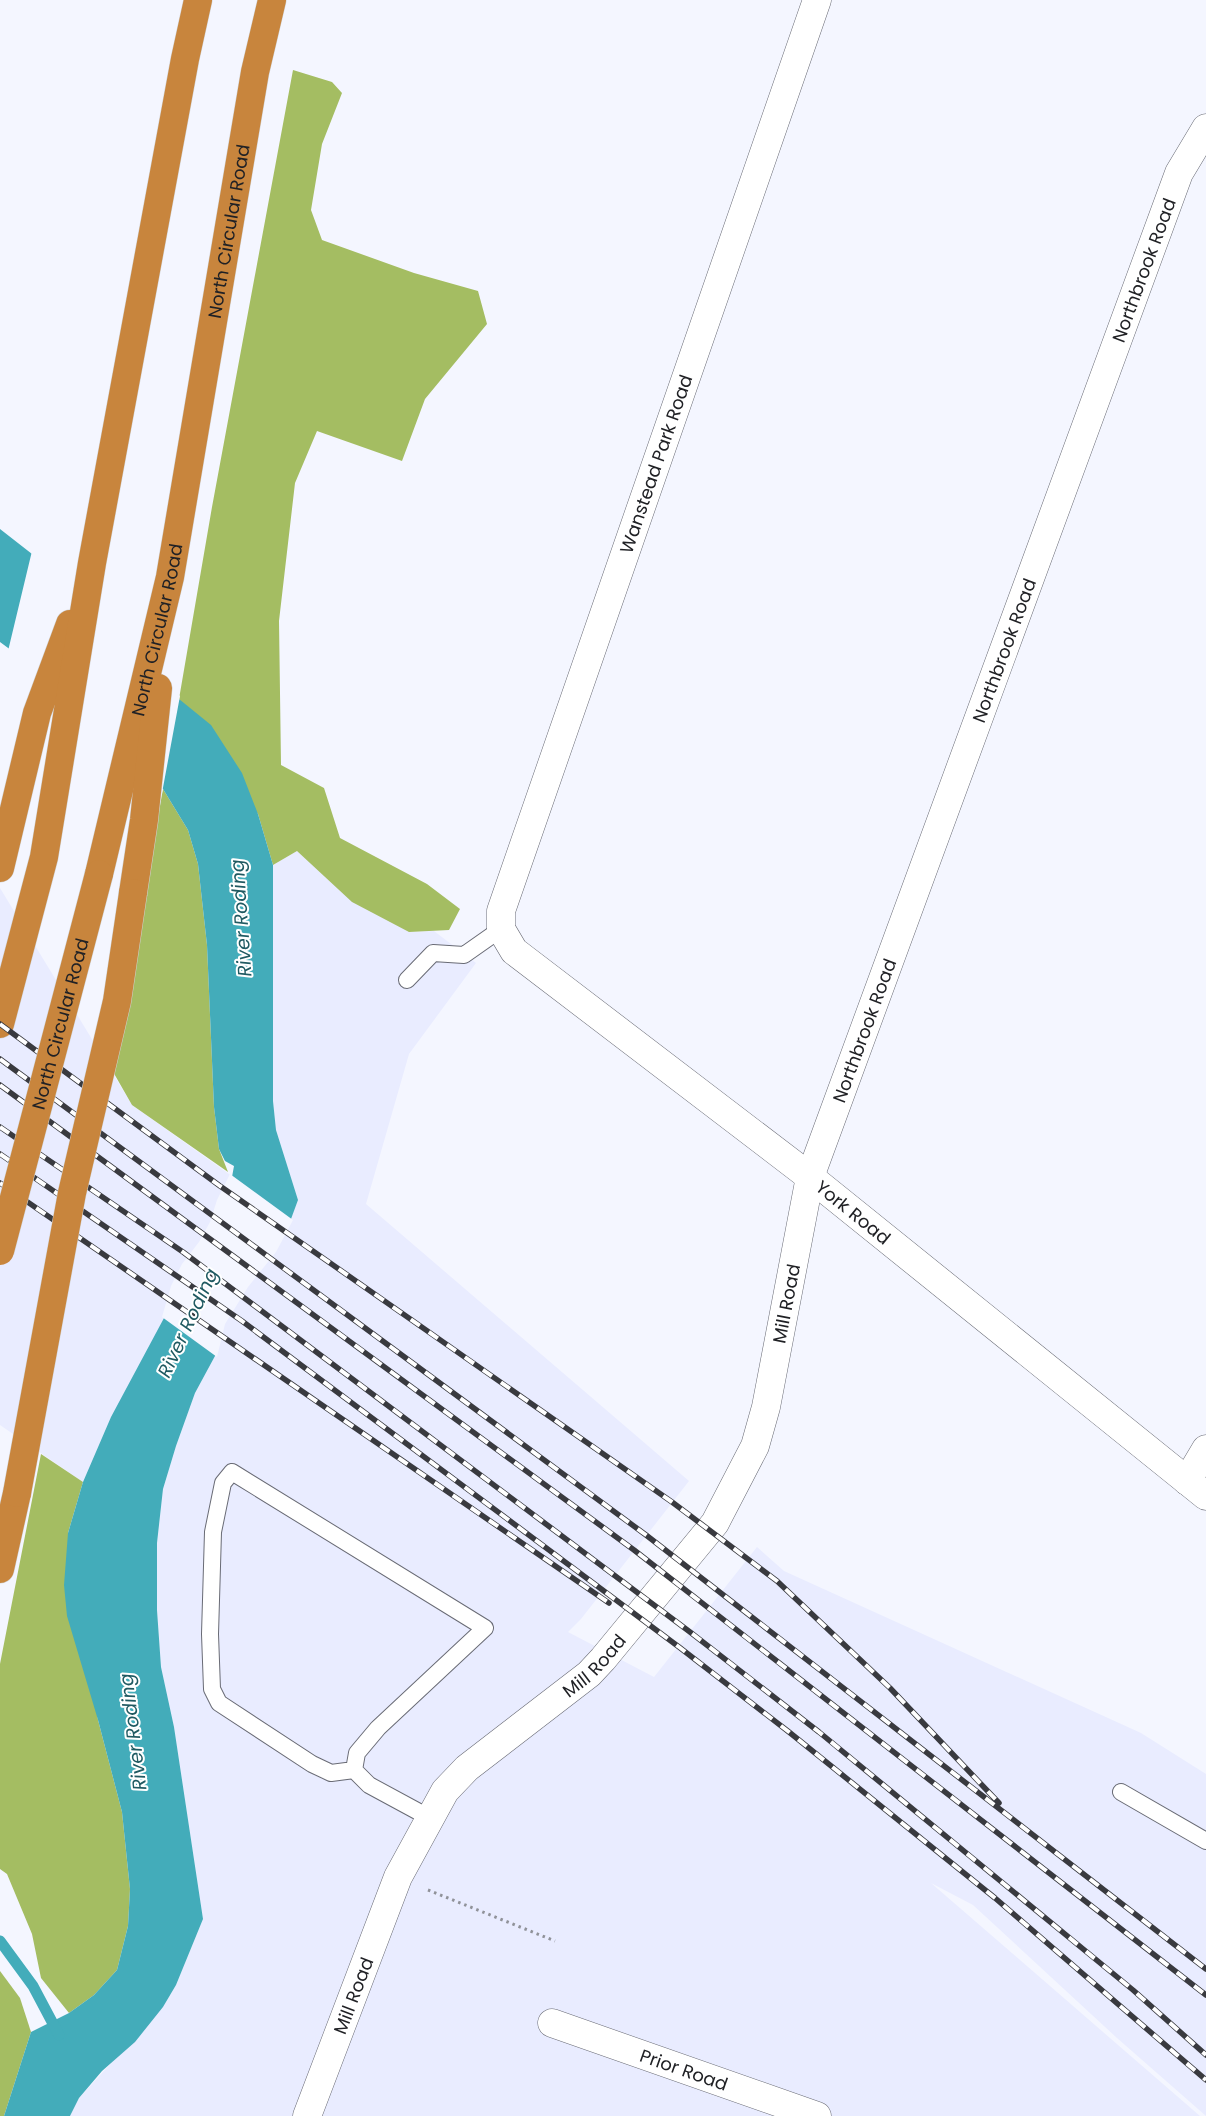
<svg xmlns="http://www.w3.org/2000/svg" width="1206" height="2116" viewBox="0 0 1206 2116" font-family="Poppins,sans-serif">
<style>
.built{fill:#e9ecff}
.forest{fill:#a4bd62}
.water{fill:#43acba}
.pier{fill:#f4f6ff}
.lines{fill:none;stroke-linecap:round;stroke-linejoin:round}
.stream{stroke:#43acba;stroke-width:11}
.lane-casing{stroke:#696b75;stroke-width:18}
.street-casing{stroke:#696b75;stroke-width:29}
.highway-casing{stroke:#d2d3d3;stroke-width:29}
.path{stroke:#909299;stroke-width:3;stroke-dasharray:2.5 4;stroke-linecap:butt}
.lane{stroke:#fff;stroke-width:16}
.street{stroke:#fff;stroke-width:28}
.highway{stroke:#c8853d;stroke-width:28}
.rail-casing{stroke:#393a3f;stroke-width:5.5}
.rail{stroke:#fff;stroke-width:4;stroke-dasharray:11;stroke-linecap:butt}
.highway-bridge-casing{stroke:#d2d3d3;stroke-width:29;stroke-linecap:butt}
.highway-bridge{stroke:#c8853d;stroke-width:28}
.labels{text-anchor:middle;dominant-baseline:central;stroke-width:4;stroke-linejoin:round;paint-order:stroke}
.street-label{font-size:18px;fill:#202125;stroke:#fff}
.water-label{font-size:19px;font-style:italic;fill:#205a62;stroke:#fff}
</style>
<rect width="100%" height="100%" fill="#f4f6ff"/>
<path class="built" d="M 297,851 L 322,872 L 409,932 L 434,931 L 476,963 L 409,1054 L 366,1204 L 689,1481 L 581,1619 L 568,1632 L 654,1677 L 757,1547 L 784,1571 L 1141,1733 L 1206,1774 L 1206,2116 L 1117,2038 L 973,1905 L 931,1883 L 1200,2116 L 70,2116 L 79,2098 L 163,2007 L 176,1985 L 203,1919 L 174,1727 L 161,1667 L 157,1610 L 157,1543 L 163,1489 L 176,1446 L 195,1393 L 215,1356 L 111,1417 L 83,1482 L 0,1425 L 0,888 L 132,1105 L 291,1218 L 298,1200 L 276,1130 L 273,1101 L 273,865 Z"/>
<g class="forest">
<path d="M 293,70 L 332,82 L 342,93 L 322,144 L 311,210 L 322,240 L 414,273 L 478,291 L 487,324 L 425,399 L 402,461 L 317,431 L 295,483 L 279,621 L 281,765 L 324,788 L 340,838 L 427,884 L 460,909 L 449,930 L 409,932 L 352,902 L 297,851 L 273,865 L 258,814 L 179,699 L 212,507 Z"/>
<path d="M 163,789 L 188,830 L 198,864 L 207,945 L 214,1107 L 219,1149 L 228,1172 L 132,1105 L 112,1070 Z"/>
<path d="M 41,1454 L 83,1482 L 68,1533 L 98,1720 L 122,1812 L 130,1889 L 128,1926 L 117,1970 L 94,1995 L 69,2013 L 41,1978 L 32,1934 L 7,1874 L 0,1869 L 0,1664 Z"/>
<path d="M 0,1971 L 20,1998 L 31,2032 L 4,2116 L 0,2116 Z"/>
</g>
<path class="water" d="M 0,529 L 41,561 L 179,699 L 211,725 L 242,773 L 258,814 L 273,865 L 273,1101 L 276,1130 L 298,1200 L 291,1219 L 223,1323 L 215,1356 L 195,1393 L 176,1446 L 163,1489 L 157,1543 L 157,1610 L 161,1667 L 174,1727 L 203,1919 L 176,1985 L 163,2007 L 135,2042 L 102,2071 L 79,2098 L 70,2116 L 4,2116 L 31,2032 L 69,2013 L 94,1995 L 117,1970 L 128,1926 L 130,1889 L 122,1812 L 98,1720 L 67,1616 L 64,1585 L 68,1533 L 83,1482 L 111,1417 L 164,1318 L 173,1287 L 201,1243 L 232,1177 L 234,1166 L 225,1161 L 219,1149 L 214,1107 L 207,945 L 198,864 L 188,830 L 163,789 L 50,679 L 0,642 Z"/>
<g class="pier">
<path d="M 32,551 L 43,559 L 180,696 L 162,793 L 107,736 L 48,681 L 8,651 Z"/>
<path d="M 230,1174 L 293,1220 L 276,1252 L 248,1287 L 225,1324 L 217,1357 L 162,1317 L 171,1286 L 182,1264 L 199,1242 L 210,1222 L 217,1200 Z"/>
</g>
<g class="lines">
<path class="stream" d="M 0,1941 L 33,1986 L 59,2035"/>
<g class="lane-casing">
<g id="lane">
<path d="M 407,980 L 433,953 L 464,955 L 501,929"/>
<path d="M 354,1770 L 331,1773 L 312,1764 L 219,1703 L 212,1689 L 210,1634 L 213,1532 L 223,1483 L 232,1472 L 485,1628 L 378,1728 L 357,1753 L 354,1770 L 369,1785 L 430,1818"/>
<path d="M 1121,1792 L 1206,1841"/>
</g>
</g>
<g class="street-casing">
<g id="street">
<path id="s1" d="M 817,0 L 501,911 L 501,929 L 514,951 L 810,1177 L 1206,1496"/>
<path d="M 1187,1481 L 1206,1449"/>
<path id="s2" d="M 552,2023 L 817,2116"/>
<path id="s3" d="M 307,2116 L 398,1877 L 445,1791 L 467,1768 L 589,1674 L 603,1659 L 715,1523 L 755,1446 L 766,1407 L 810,1177 L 1179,173 L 1206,128"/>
</g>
</g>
<g class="highway-casing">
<g id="highway">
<path d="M 0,868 L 37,713 L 70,624"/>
<path id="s4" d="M 99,874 L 170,577 L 255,72 L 272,0"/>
<path d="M 133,893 L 144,820 L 158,688"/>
<path d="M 0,1024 L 44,857 L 92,563 L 185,59 L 198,0"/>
<path d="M 0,1569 L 17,1493"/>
</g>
</g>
<path class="path" d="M 428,1890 L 555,1941"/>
<use href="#lane" class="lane"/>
<use href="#street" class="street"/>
<use href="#highway" class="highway"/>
<g class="rail-casing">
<g id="rail">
<path d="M 0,1024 L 220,1186 L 672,1502 L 777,1581 L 890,1688 L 999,1803"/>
<path d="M 0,1059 L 646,1535 L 1206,1969"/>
<path d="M 0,1085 L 634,1550 L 1206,1995"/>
<path d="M 0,1127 L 183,1252 L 690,1632 L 819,1732 L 1133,1990 L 1206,2055"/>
<path d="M 0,1154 L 242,1321 L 679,1647 L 789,1732 L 995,1898 L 1206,2080"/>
<path d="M 0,1183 L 609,1603"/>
</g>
</g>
<use href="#rail" class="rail"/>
<g class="highway-bridge-casing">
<g id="highway-bridge">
<path id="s5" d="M 0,1251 L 99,874"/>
<path d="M 17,1493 L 72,1193 L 117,1001 L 133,893"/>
</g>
</g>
<use href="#highway-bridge" class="highway-bridge"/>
</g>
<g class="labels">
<g class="street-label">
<text stroke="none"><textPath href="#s4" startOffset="656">North Circular Road</textPath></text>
<text stroke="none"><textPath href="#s3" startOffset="2064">Northbrook Road</textPath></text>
<text transform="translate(656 464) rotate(-71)">Wanstead Park Road</text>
<text stroke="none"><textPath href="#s4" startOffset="251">North Circular Road</textPath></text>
<text stroke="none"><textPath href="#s3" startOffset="1659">Northbrook Road</textPath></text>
<text stroke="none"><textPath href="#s5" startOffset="235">North Circular Road</textPath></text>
<text stroke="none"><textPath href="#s3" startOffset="1254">Northbrook Road</textPath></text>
<text stroke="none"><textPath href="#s1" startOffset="1436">York Road</textPath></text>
<text stroke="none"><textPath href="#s3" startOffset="969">Mill Road</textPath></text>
<text stroke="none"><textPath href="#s3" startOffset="549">Mill Road</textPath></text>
<text stroke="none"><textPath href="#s3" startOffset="129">Mill Road</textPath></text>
<text stroke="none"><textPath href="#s2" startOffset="140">Prior Road</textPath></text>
</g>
<g class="water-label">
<text transform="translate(241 918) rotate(-94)">River Roding</text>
<text transform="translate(188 1323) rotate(-65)">River Roding</text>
<text transform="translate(133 1732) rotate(-97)">River Roding</text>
</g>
</g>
</svg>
